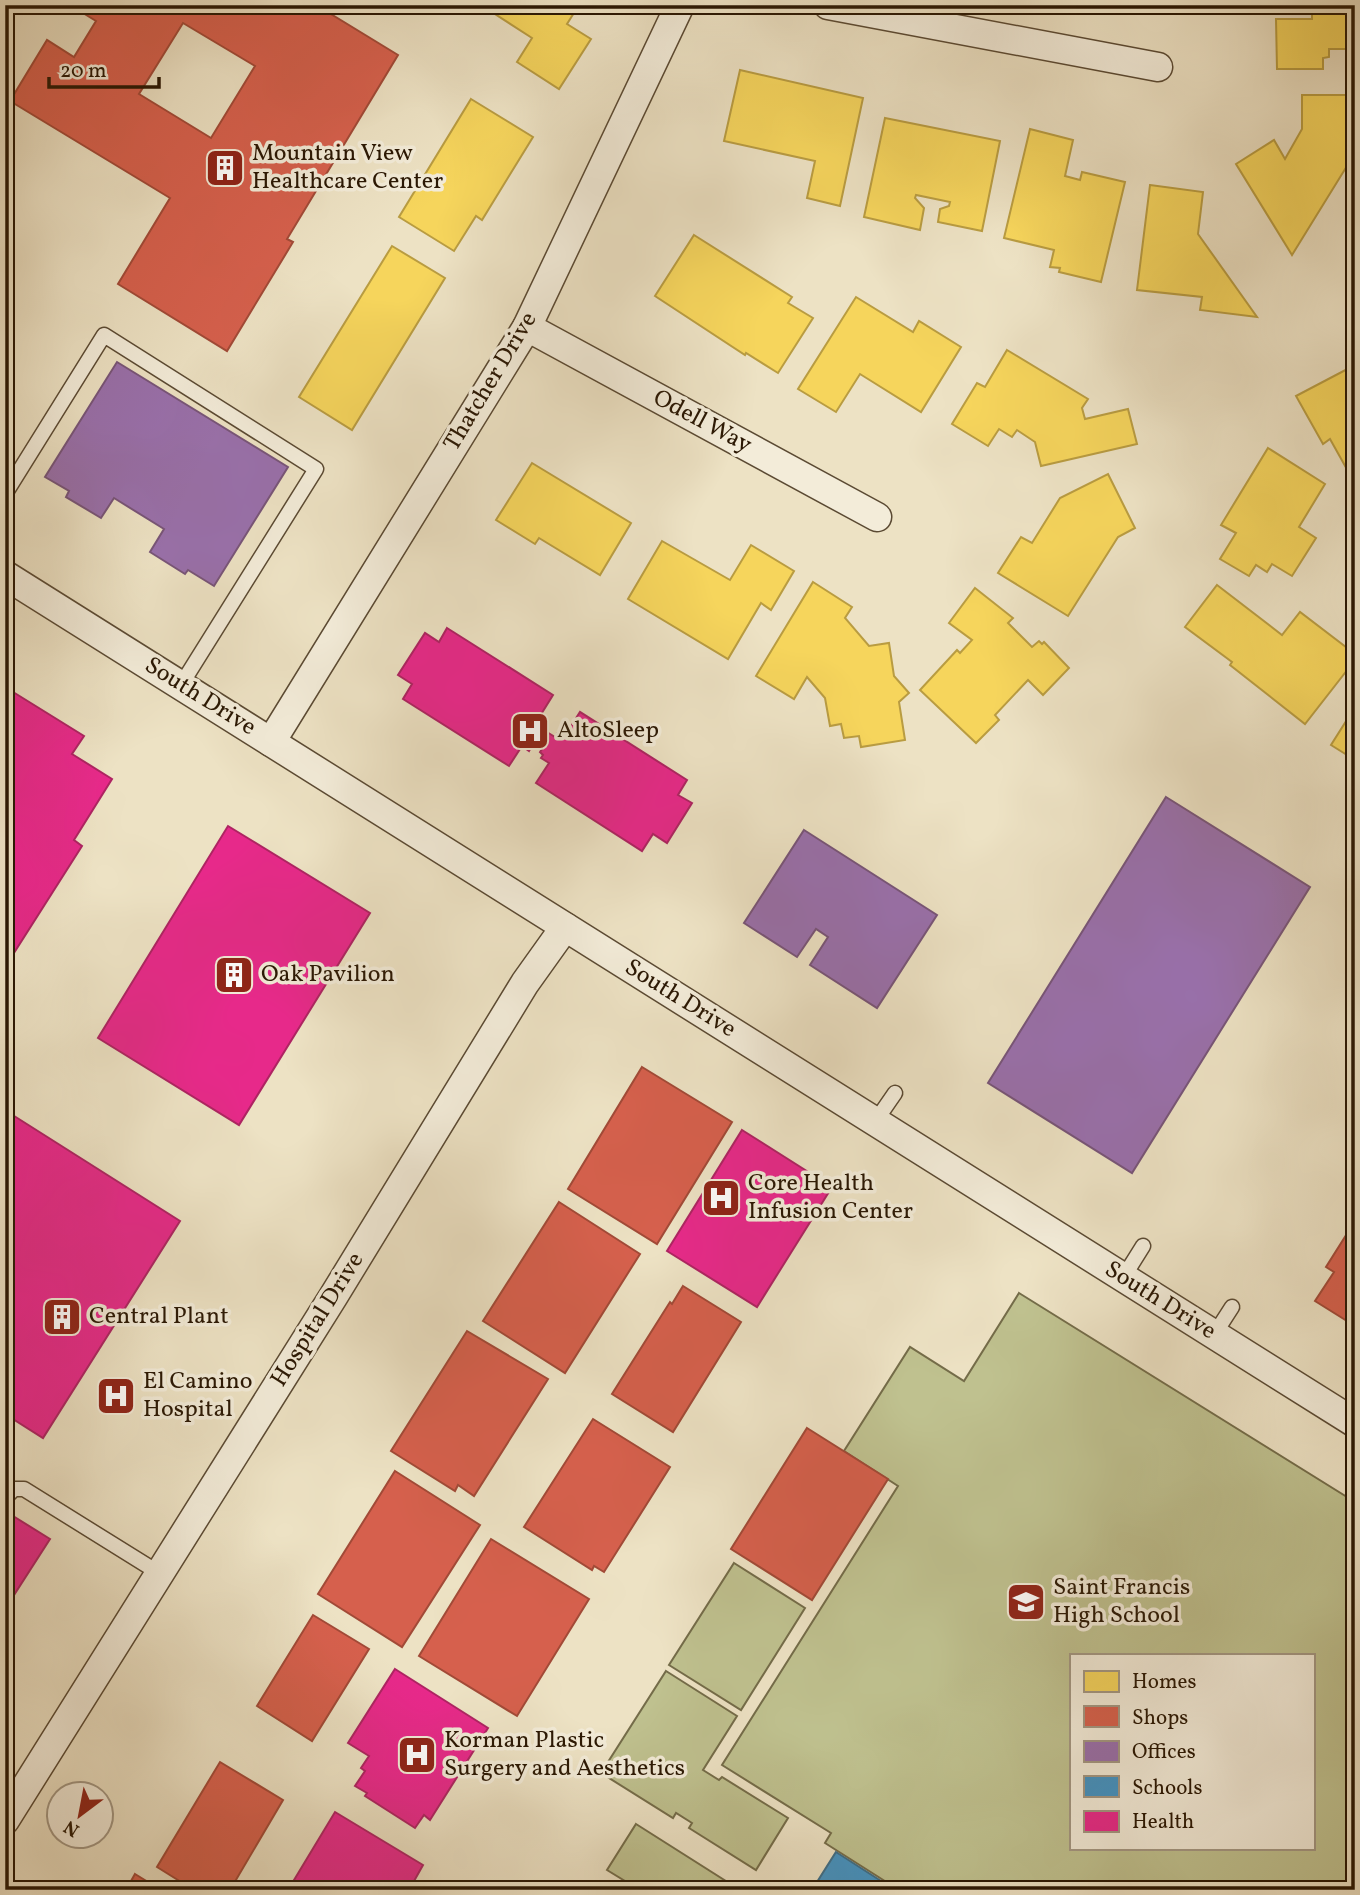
<svg xmlns="http://www.w3.org/2000/svg" width="1360" height="1895" viewBox="0 0 1360 1895" font-family="Vollkorn,serif">
<style>
.green{fill:#bfc18f;stroke:#746c49;stroke-width:2;fill-rule:evenodd}
.homes{fill:#f6d55c;stroke:#b99c41;stroke-width:2}
.shops{fill:#d6604d;stroke:#a24a37;stroke-width:2;fill-rule:evenodd}
.offices{fill:#9970ab;stroke:#785579;stroke-width:2}
.schools{fill:#4393c3;stroke:#3c6e89;stroke-width:2}
.health{fill:#e7298a;stroke:#ae2462;stroke-width:2}
.lines{fill:none;stroke-linecap:round;stroke-linejoin:round}
.service-casing{stroke:#5b4a33;stroke-width:17}
.minor-casing{stroke:#5b4a33;stroke-width:31}
.service{stroke:#f3ecd9;stroke-width:14}
.minor{stroke:#f3ecd9;stroke-width:28}
.labels{text-anchor:middle;dominant-baseline:central;stroke-width:7;stroke-linejoin:round;paint-order:stroke}
.poi-label{font-size:24px;fill:#2a1703;stroke:#f3ecd9;text-anchor:start}
.street-label{font-size:24px;fill:#2a1703;stroke:#f3ecd9}
</style>
<rect width="100%" height="100%" fill="#ede2c4"/>
<filter id="stains"><feTurbulence type="fractalNoise" baseFrequency=".00286" numOctaves="4"/><feColorMatrix values="0 0 0 0 .2 0 0 0 0 .09 0 0 0 0 .02 0 0 0 .5 -.17"/></filter>
<radialGradient id="worn" r=".72"><stop offset=".6" stop-color="#630" stop-opacity="0"/><stop offset="1" stop-color="#630" stop-opacity=".3"/></radialGradient>
<g class="green">
<path d="M 1019,1293 L 1355,1502 L 1355,1890 L 899,1890 L 825,1843 L 831,1833 L 722,1765 L 898,1486 L 844,1451 L 910,1347 L 964,1381 ZM 1071,1655 L 1313,1655 L 1313,1848 L 1071,1848 Z"/>
<path d="M 734,1563 L 805,1608 L 741,1710 L 669,1665 Z"/>
<path d="M 666,1671 L 737,1716 L 703,1770 L 719,1780 L 722,1777 L 788,1818 L 756,1870 L 689,1828 L 692,1823 L 676,1813 L 673,1818 L 601,1773 Z"/>
<path d="M 636,1824 L 740,1890 L 608,1890 L 633,1886 L 607,1870 Z"/>
</g>
<g class="homes">
<path d="M 481,5 L 579,5 L 567,24 L 591,39 L 559,89 L 517,62 L 532,38 Z"/>
<path d="M 1312,5 L 1355,5 L 1355,49 L 1329,49 L 1329,57 L 1323,58 L 1323,69 L 1277,69 L 1276,19 L 1312,19 Z"/>
<path d="M 740,70 L 863,98 L 840,206 L 807,198 L 815,161 L 724,141 Z"/>
<path d="M 1302,95 L 1355,95 L 1355,153 L 1292,255 L 1236,164 L 1274,140 L 1285,159 L 1302,129 Z"/>
<path d="M 471,99 L 533,137 L 482,220 L 476,216 L 454,251 L 399,217 Z"/>
<path d="M 885,118 L 1000,141 L 982,231 L 938,222 L 940,209 L 949,206 L 950,202 L 916,195 L 915,198 L 924,208 L 920,230 L 864,217 Z"/>
<path d="M 1030,129 L 1073,140 L 1065,176 L 1080,180 L 1082,172 L 1125,182 L 1101,282 L 1059,272 L 1060,268 L 1050,267 L 1054,250 L 1004,238 Z"/>
<path d="M 1150,185 L 1203,192 L 1198,234 L 1257,317 L 1200,310 L 1202,297 L 1137,290 Z"/>
<path d="M 694,235 L 792,297 L 788,303 L 813,318 L 778,373 L 746,353 L 745,355 L 655,296 Z"/>
<path d="M 392,246 L 445,278 L 352,430 L 299,397 Z"/>
<path d="M 856,297 L 913,332 L 919,321 L 961,347 L 921,412 L 860,374 L 836,412 L 798,389 Z"/>
<path d="M 1007,350 L 1088,399 L 1082,408 L 1085,419 L 1128,409 L 1137,444 L 1041,466 L 1035,442 L 1017,430 L 1012,437 L 999,429 L 988,446 L 952,424 L 977,383 L 985,387 Z"/>
<path d="M 1355,365 L 1355,470 L 1349,473 L 1330,439 L 1323,444 L 1296,396 Z"/>
<path d="M 1268,448 L 1325,484 L 1299,527 L 1316,538 L 1292,576 L 1272,564 L 1267,572 L 1256,565 L 1249,576 L 1220,559 L 1236,533 L 1221,525 Z"/>
<path d="M 532,463 L 631,523 L 600,575 L 539,538 L 535,544 L 496,520 Z"/>
<path d="M 1108,474 L 1135,528 L 1118,537 L 1068,616 L 998,573 L 1021,537 L 1032,543 L 1060,498 Z"/>
<path d="M 662,541 L 730,580 L 751,545 L 794,571 L 771,610 L 761,603 L 728,659 L 628,599 Z"/>
<path d="M 813,582 L 852,607 L 845,618 L 869,646 L 889,643 L 894,676 L 909,693 L 899,702 L 905,740 L 861,747 L 859,736 L 844,738 L 841,724 L 830,726 L 825,698 L 807,677 L 794,699 L 756,676 Z"/>
<path d="M 1217,585 L 1282,635 L 1300,612 L 1355,654 L 1355,660 L 1305,724 L 1230,665 L 1232,662 L 1185,627 Z"/>
<path d="M 975,588 L 1013,618 L 1008,623 L 1032,647 L 1039,641 L 1042,644 L 1044,642 L 1069,668 L 1043,695 L 1028,680 L 995,715 L 999,720 L 976,743 L 920,690 L 957,650 L 960,653 L 972,640 L 949,623 Z"/>
<path d="M 1355,707 L 1355,760 L 1331,745 Z"/>
</g>
<g class="shops">
<path d="M 70,5 L 316,5 L 398,55 L 287,239 L 293,242 L 227,351 L 118,284 L 170,198 L 10,101 L 47,40 L 74,57 L 96,21 ZM 183,23 L 255,66 L 211,138 L 139,94 Z"/>
<path d="M 642,1067 L 732,1122 L 657,1244 L 568,1189 Z"/>
<path d="M 559,1202 L 640,1254 L 565,1373 L 483,1321 Z"/>
<path d="M 1355,1221 L 1355,1326 L 1315,1301 L 1334,1272 L 1326,1267 Z"/>
<path d="M 683,1286 L 741,1322 L 673,1432 L 612,1394 L 670,1302 L 672,1304 Z"/>
<path d="M 467,1331 L 548,1379 L 474,1496 L 458,1485 L 455,1491 L 391,1451 Z"/>
<path d="M 593,1419 L 670,1467 L 604,1572 L 594,1566 L 592,1570 L 524,1527 Z"/>
<path d="M 807,1428 L 888,1479 L 812,1600 L 731,1549 Z"/>
<path d="M 395,1471 L 480,1525 L 402,1647 L 318,1594 Z"/>
<path d="M 491,1539 L 589,1599 L 517,1716 L 419,1656 Z"/>
<path d="M 313,1615 L 369,1649 L 312,1741 L 257,1706 Z"/>
<path d="M 220,1762 L 283,1800 L 230,1890 L 194,1890 L 157,1867 Z"/>
<path d="M 135,1874 L 161,1890 L 126,1890 Z"/>
</g>
<g class="offices">
<path d="M 117,362 L 288,467 L 214,586 L 188,570 L 185,574 L 150,552 L 164,529 L 114,498 L 101,518 L 66,497 L 69,491 L 45,477 Z"/>
<path d="M 1166,797 L 1310,887 L 1132,1173 L 988,1083 Z"/>
<path d="M 804,830 L 937,915 L 877,1008 L 810,965 L 828,937 L 816,929 L 797,957 L 744,923 Z"/>
</g>
<path class="schools" d="M 836,1852 L 895,1890 L 812,1890 Z"/>
<g class="health">
<path d="M 447,628 L 553,695 L 540,716 L 547,721 L 542,729 L 555,737 L 560,729 L 566,734 L 580,712 L 687,780 L 678,795 L 692,803 L 667,843 L 653,834 L 642,851 L 536,783 L 549,763 L 541,758 L 543,755 L 540,752 L 542,749 L 533,744 L 529,751 L 522,746 L 509,766 L 403,699 L 412,684 L 398,675 L 425,633 L 439,642 Z"/>
<path d="M 5,687 L 84,736 L 72,754 L 112,779 L 74,840 L 82,846 L 5,967 Z"/>
<path d="M 228,826 L 370,913 L 239,1125 L 98,1038 Z"/>
<path d="M 11,1114 L 180,1221 L 43,1438 L 5,1414 L 5,1124 Z"/>
<path d="M 742,1130 L 832,1187 L 757,1307 L 667,1251 Z"/>
<path d="M 5,1511 L 50,1539 L 5,1609 Z"/>
<path d="M 395,1669 L 488,1728 L 430,1820 L 424,1815 L 415,1828 L 365,1796 L 367,1793 L 355,1786 L 365,1771 L 361,1768 L 369,1756 L 348,1743 Z"/>
<path d="M 335,1812 L 423,1865 L 409,1890 L 288,1890 Z"/>
</g>
<g class="lines">
<g class="service-casing">
<g id="service">
<path d="M 5,494 L 104,335 L 316,469 L 181,685"/>
<path d="M 875,1122 L 895,1093"/>
<path d="M 1123,1278 L 1143,1246"/>
<path d="M 1214,1335 L 1232,1307"/>
<path d="M 5,1498 L 14,1489 L 24,1489 L 159,1573"/>
</g>
</g>
<g class="minor-casing">
<g id="minor">
<path d="M 828,5 L 1158,67"/>
<path d="M 527,327 L 877,517"/>
<path d="M 5,575 L 1355,1423"/>
<path d="M 271,742 L 527,327 L 680,5"/>
<path d="M 5,1820 L 333,1297 L 525,983 L 565,927"/>
</g>
</g>
<use href="#service" class="service"/>
<use href="#minor" class="minor"/>
</g>
<defs>
<g id="building-square" transform="scale(2.0125)"><rect x="-9" y="-9" width="18" height="18" rx="4" fill="#8f2418" stroke="#f3ecd9"/><path d="M-4-6H4V6H1V3H-1V6H-4ZM-2.5-4.3h1.7v1.8h-1.7ZM.8-4.3h1.7v1.8H.8ZM-2.5-1h1.7V.8h-1.7ZM.8-1h1.7V.8H.8Z" fill="#fff"/></g>
<g id="hospital-square" transform="scale(2.0125)"><rect x="-9" y="-9" width="18" height="18" rx="4" fill="#8f2418" stroke="#f3ecd9"/><path d="M-5-5h3v3.5h4V-5h3V5h-3V1.5h-4V5h-3Z" fill="#fff"/></g>
<g id="school-square" transform="scale(2.0125)"><rect x="-9" y="-9" width="18" height="18" rx="4" fill="#8f2418" stroke="#f3ecd9"/><path d="M0-5L7-2L0 1L-7-2ZM-4 1L0 2.5L4 1V4Q0 6-4 4Z" fill="#fff"/></g>
</defs>
<g fill-rule="evenodd">
<use href="#building-square" x="225" y="168"/>
<use href="#hospital-square" x="530" y="731"/>
<use href="#building-square" x="234" y="975"/>
<use href="#hospital-square" x="721" y="1198"/>
<use href="#building-square" x="62" y="1317"/>
<use href="#hospital-square" x="116" y="1396"/>
<use href="#school-square" x="1026" y="1602"/>
<use href="#hospital-square" x="417" y="1755"/>
</g>
<g class="labels">
<g class="poi-label">
<text x="252" y="154">Mountain View<tspan x="252" dy="28">Healthcare Center</tspan></text>
<text x="557" y="731">AltoSleep</text>
<text x="261" y="975">Oak Pavilion</text>
<text x="748" y="1184">Core Health<tspan x="748" dy="28">Infusion Center</tspan></text>
<text x="89" y="1317">Central Plant</text>
<text x="143" y="1382">El Camino<tspan x="143" dy="28">Hospital</tspan></text>
<text x="1053" y="1588">Saint Francis<tspan x="1053" dy="28">High School</tspan></text>
<text x="444" y="1741">Korman Plastic<tspan x="444" dy="28">Surgery and Aesthetics</tspan></text>
</g>
<g class="street-label">
<text transform="translate(491 382) rotate(-59)">Thatcher Drive</text>
<text transform="translate(702 422) rotate(28)">Odell Way</text>
<text transform="translate(200 697) rotate(32)">South Drive</text>
<text transform="translate(680 999) rotate(32)">South Drive</text>
<text transform="translate(1160 1301) rotate(32)">South Drive</text>
<text transform="translate(318 1320) rotate(-58)">Hospital Drive</text>
</g>
</g>
<rect width="1360" height="1895" fill="none" stroke="#ede2c4" stroke-width="28"/>
<rect x="7" y="7" width="1346" height="1881" fill="none" stroke="#2a1703" stroke-width="3.5"/>
<rect x="14" y="14" width="1332" height="1867" fill="none" stroke="#2a1703" stroke-width="2"/>
<rect x="1070" y="1654" width="245" height="196" fill="#f3ecd9" stroke="#a39783" stroke-width="2"/>
<rect x="1084" y="1671" width="35" height="21" fill="#f6d55c" stroke="#a39783" stroke-width="2"/>
<text x="1132" y="1688" font-size="21" fill="#2a1703">Homes</text>
<rect x="1084" y="1706" width="35" height="21" fill="#d6604d" stroke="#a39783" stroke-width="2"/>
<text x="1132" y="1724" font-size="21" fill="#2a1703">Shops</text>
<rect x="1084" y="1741" width="35" height="21" fill="#9970ab" stroke="#a39783" stroke-width="2"/>
<text x="1132" y="1758" font-size="21" fill="#2a1703">Offices</text>
<rect x="1084" y="1776" width="35" height="21" fill="#4393c3" stroke="#a39783" stroke-width="2"/>
<text x="1132" y="1794" font-size="21" fill="#2a1703">Schools</text>
<rect x="1084" y="1811" width="35" height="21" fill="#e7298a" stroke="#a39783" stroke-width="2"/>
<text x="1132" y="1828" font-size="21" fill="#2a1703">Health</text>
<g transform="translate(80 1815) rotate(212)"><circle r="33" fill="#f3ecd9" stroke="#a39783" stroke-width="2"/>
<path d="M0-5L12 26L0 18L-12 26Z" fill="#8f2418"/>
<text y="-10" font-size="19" font-weight="bold" text-anchor="middle" fill="#2a1703">N</text>
</g>
<path d="M49 77v10h110v-10" fill="none" stroke="#2a1703" stroke-width="3.5"/>
<text x="60" y="77" font-size="21" fill="#2a1703" stroke="#f3ecd9" stroke-width="5" paint-order="stroke">20 m</text>
<rect width="100%" height="100%" filter="url(#stains)"/>
<rect width="100%" height="100%" fill="url(#worn)"/>
</svg>
